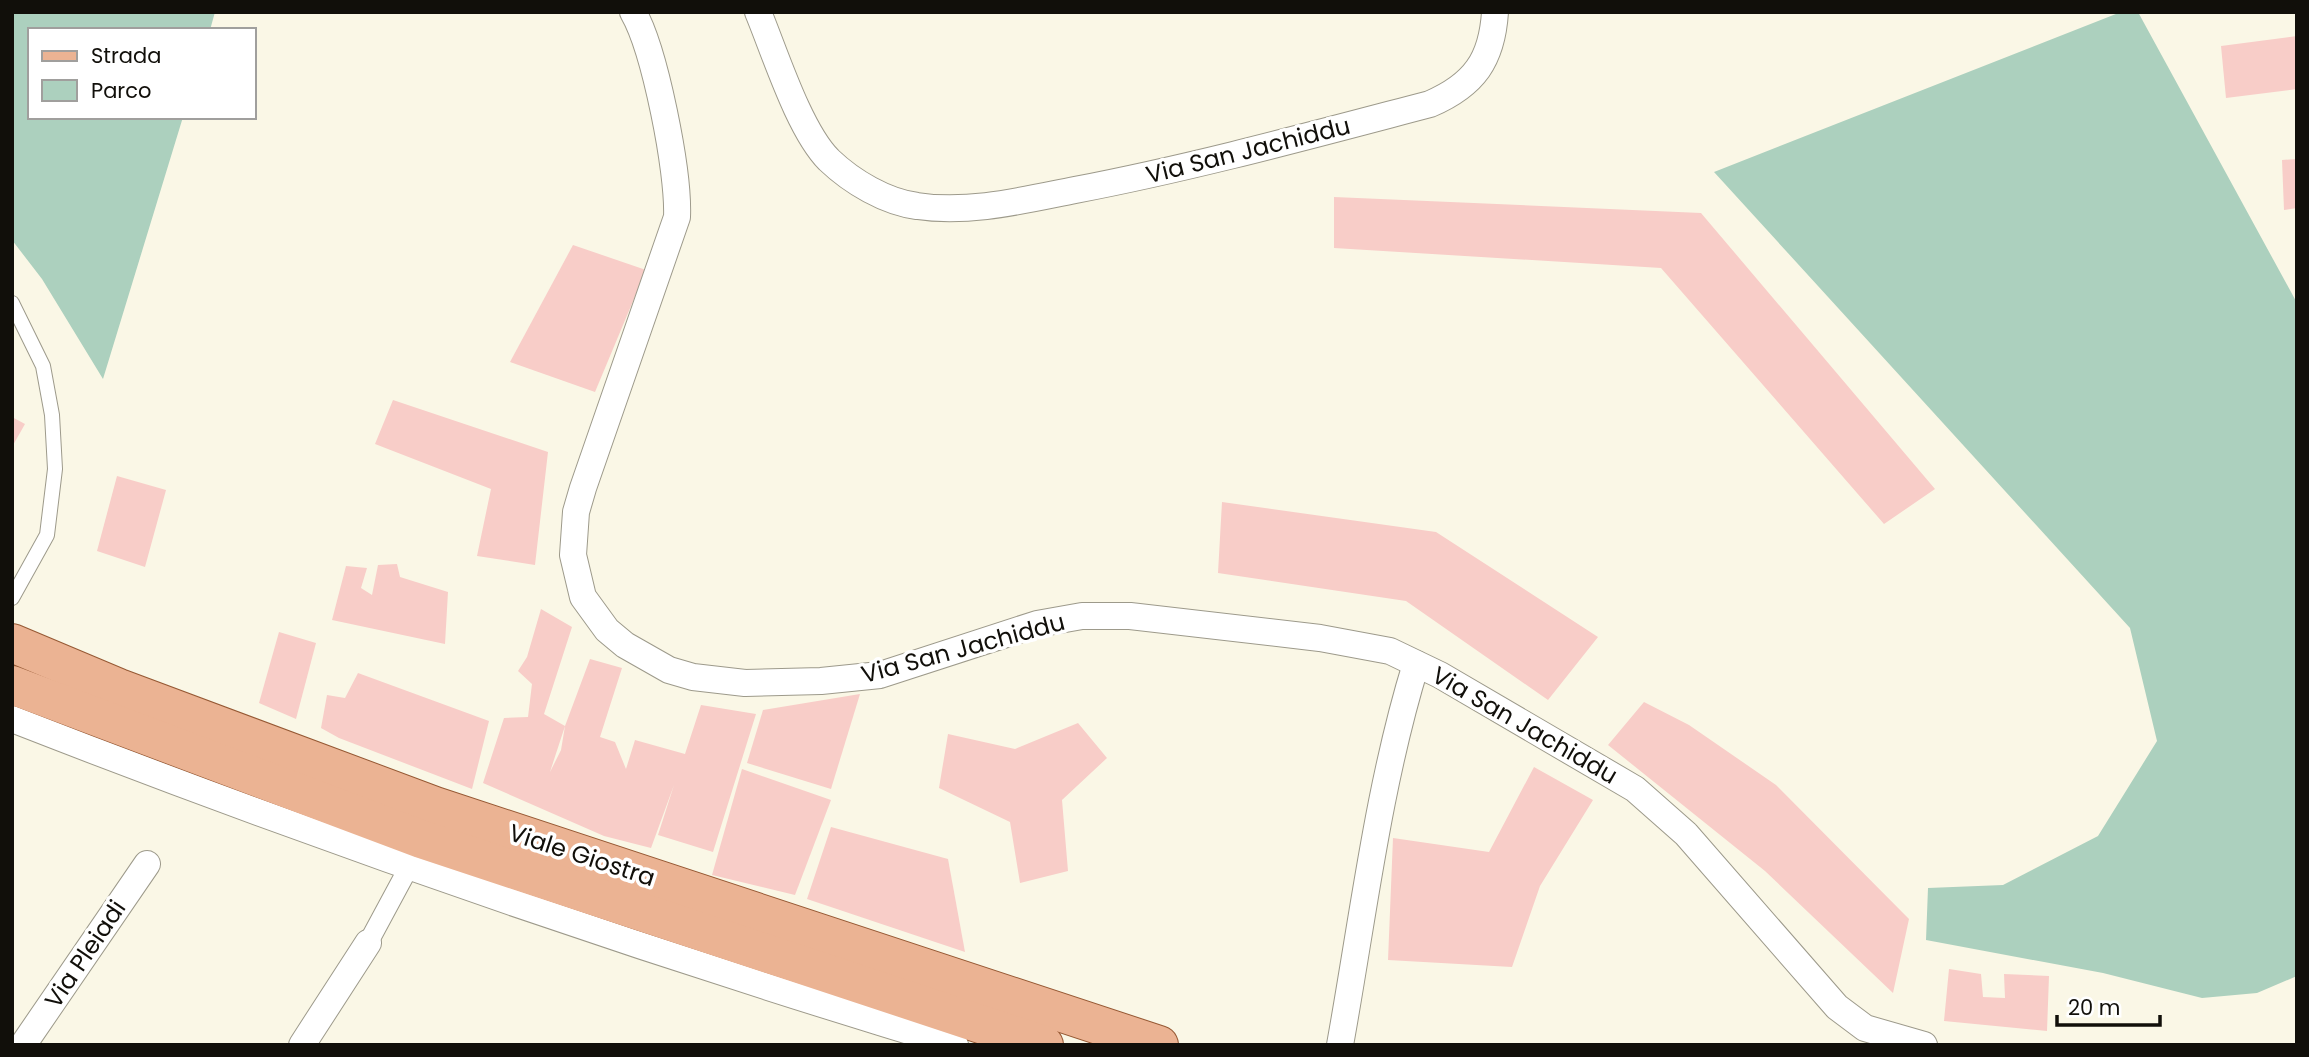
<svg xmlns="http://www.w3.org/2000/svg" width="2309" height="1057" viewBox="0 0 2309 1057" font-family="Poppins,sans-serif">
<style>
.green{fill:#acd0be}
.building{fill:#f8cdc8}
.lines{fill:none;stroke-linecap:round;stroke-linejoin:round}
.service-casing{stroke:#9d9a8b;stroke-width:16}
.pedestrian-casing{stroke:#9d9a8b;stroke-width:21}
.minor-casing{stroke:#9d9a8b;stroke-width:28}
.primary-casing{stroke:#965934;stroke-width:40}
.service{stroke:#fff;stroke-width:14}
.pedestrian{stroke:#fff;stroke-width:19}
.minor{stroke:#fff;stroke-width:26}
.primary{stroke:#ebb393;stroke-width:38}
.labels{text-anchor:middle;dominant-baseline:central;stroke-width:7;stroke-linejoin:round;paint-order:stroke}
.street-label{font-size:24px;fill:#110f0a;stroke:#fff}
</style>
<rect width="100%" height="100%" fill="#faf7e6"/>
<g class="green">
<path d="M 12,12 L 215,12 L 210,30 L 30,30 L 30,117 L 183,117 L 103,379 L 42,279 L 12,240 Z"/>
<path d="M 2121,12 L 2138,12 L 2297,303 L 2297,976 L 2257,993 L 2202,998 L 2103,973 L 1926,940 L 1928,888 L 2003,885 L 2098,836 L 2157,741 L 2130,628 L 1714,172 Z"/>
</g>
<g class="building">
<path d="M 2297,36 L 2297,89 L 2226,98 L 2221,46 Z"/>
<path d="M 2297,159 L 2297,208 L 2284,210 L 2282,160 Z"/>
<path d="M 1334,197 L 1701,213 L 1935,489 L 1884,524 L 1661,268 L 1334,248 Z"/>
<path d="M 573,245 L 646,270 L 595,392 L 510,362 Z"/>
<path d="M 393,400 L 548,452 L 535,565 L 477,556 L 491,489 L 375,444 Z"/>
<path d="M 12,417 L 25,424 L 12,447 Z"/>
<path d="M 117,476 L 166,490 L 145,567 L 97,551 Z"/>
<path d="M 1222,502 L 1436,532 L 1598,637 L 1548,700 L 1406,601 L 1218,573 Z"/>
<path d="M 397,564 L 400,577 L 448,592 L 445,644 L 332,620 L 346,566 L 367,568 L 361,588 L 372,595 L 378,565 Z"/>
<path d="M 541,609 L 572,627 L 544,714 L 565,726 L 550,772 L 561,750 L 565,726 L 590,659 L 622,668 L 600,737 L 615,742 L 626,769 L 635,740 L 685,754 L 701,705 L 756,714 L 713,852 L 658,835 L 674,785 L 651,848 L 604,836 L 483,783 L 504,718 L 528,717 L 532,684 L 518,671 L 527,657 Z"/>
<path d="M 279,632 L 316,643 L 296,719 L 259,703 Z"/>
<path d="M 358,673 L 489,721 L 472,789 L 339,738 L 321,728 L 327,695 L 345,698 Z"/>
<path d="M 860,694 L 831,789 L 747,763 L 763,710 Z"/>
<path d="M 1644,702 L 1689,725 L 1776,785 L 1909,919 L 1893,993 L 1765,871 L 1608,745 Z"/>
<path d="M 1078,723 L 1107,758 L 1062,800 L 1068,871 L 1020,883 L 1010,822 L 939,788 L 948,734 L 1015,749 Z"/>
<path d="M 1534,767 L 1593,800 L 1540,886 L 1512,967 L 1388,960 L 1393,838 L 1489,852 Z"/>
<path d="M 742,769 L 831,800 L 795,895 L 712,875 Z"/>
<path d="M 831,827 L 948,859 L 965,952 L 807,899 Z"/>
<path d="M 1949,969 L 1981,974 L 1983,997 L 2005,998 L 2004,974 L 2049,976 L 2047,1031 L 1944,1021 Z"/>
</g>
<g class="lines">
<g class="service-casing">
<path id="service" d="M 12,303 L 43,366 L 52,415 L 55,469 L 47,535 L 12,598"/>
</g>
<g class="pedestrian-casing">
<path id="pedestrian" d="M 368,943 L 410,865"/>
</g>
<g class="minor-casing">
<g id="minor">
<path d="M 633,12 C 655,50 679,172 677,217 L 583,488 L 576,512 L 573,555 L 583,597 L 607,630 L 625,645 L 669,670 L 693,677 L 745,683 L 821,681 L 880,675 L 1037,624 L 1082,616 L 1130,616 L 1320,638 L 1390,651 L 1440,675 L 1635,789 L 1686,834 L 1837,1007 L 1865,1028 L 1924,1045"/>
<path d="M 758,12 C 775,53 799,130 829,160 C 852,182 886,202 917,206 C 969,214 1024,200 1075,190 C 1195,167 1312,135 1430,104 C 1474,85 1492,60 1495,12"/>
<path d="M 12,719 C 322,840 637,949 955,1045"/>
<path d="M 23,1045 L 147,864"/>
<path d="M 302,1045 L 368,943"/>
<path d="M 1340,1045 C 1363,918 1378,787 1416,664"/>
</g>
</g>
<g class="primary-casing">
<g id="primary">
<path d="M 12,643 L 119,688 L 435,806 L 1159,1045"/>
<path d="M 12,685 L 421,839 L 1044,1045"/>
</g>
</g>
<use href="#service" class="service"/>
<use href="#pedestrian" class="pedestrian"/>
<use href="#minor" class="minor"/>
<use href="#primary" class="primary"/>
</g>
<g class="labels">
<g class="street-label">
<text transform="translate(1248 150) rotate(-14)">Via San Jachiddu</text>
<text transform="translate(963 648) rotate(-15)">Via San Jachiddu</text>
<text transform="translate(1525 725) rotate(30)">Via San Jachiddu</text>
<text transform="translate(582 855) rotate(18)">Viale Giostra</text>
<text transform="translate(85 954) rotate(-56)">Via Pleiadi</text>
</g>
</g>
<rect width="2309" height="1057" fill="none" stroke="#110f0a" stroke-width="28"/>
<rect x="28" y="28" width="228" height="91" fill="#ffffff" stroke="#a09f9d" stroke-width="2"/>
<rect x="42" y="51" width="35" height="10" fill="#ebb393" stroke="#a09f9d" stroke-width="2"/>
<text x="91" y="63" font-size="21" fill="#110f0a">Strada</text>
<rect x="42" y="80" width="35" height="21" fill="#acd0be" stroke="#a09f9d" stroke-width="2"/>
<text x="91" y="98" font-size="21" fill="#110f0a">Parco</text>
<path d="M2057 1015v10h103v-10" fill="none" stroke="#110f0a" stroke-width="3.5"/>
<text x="2068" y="1015" font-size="21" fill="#110f0a" stroke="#ffffff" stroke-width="5" paint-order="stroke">20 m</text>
</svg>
